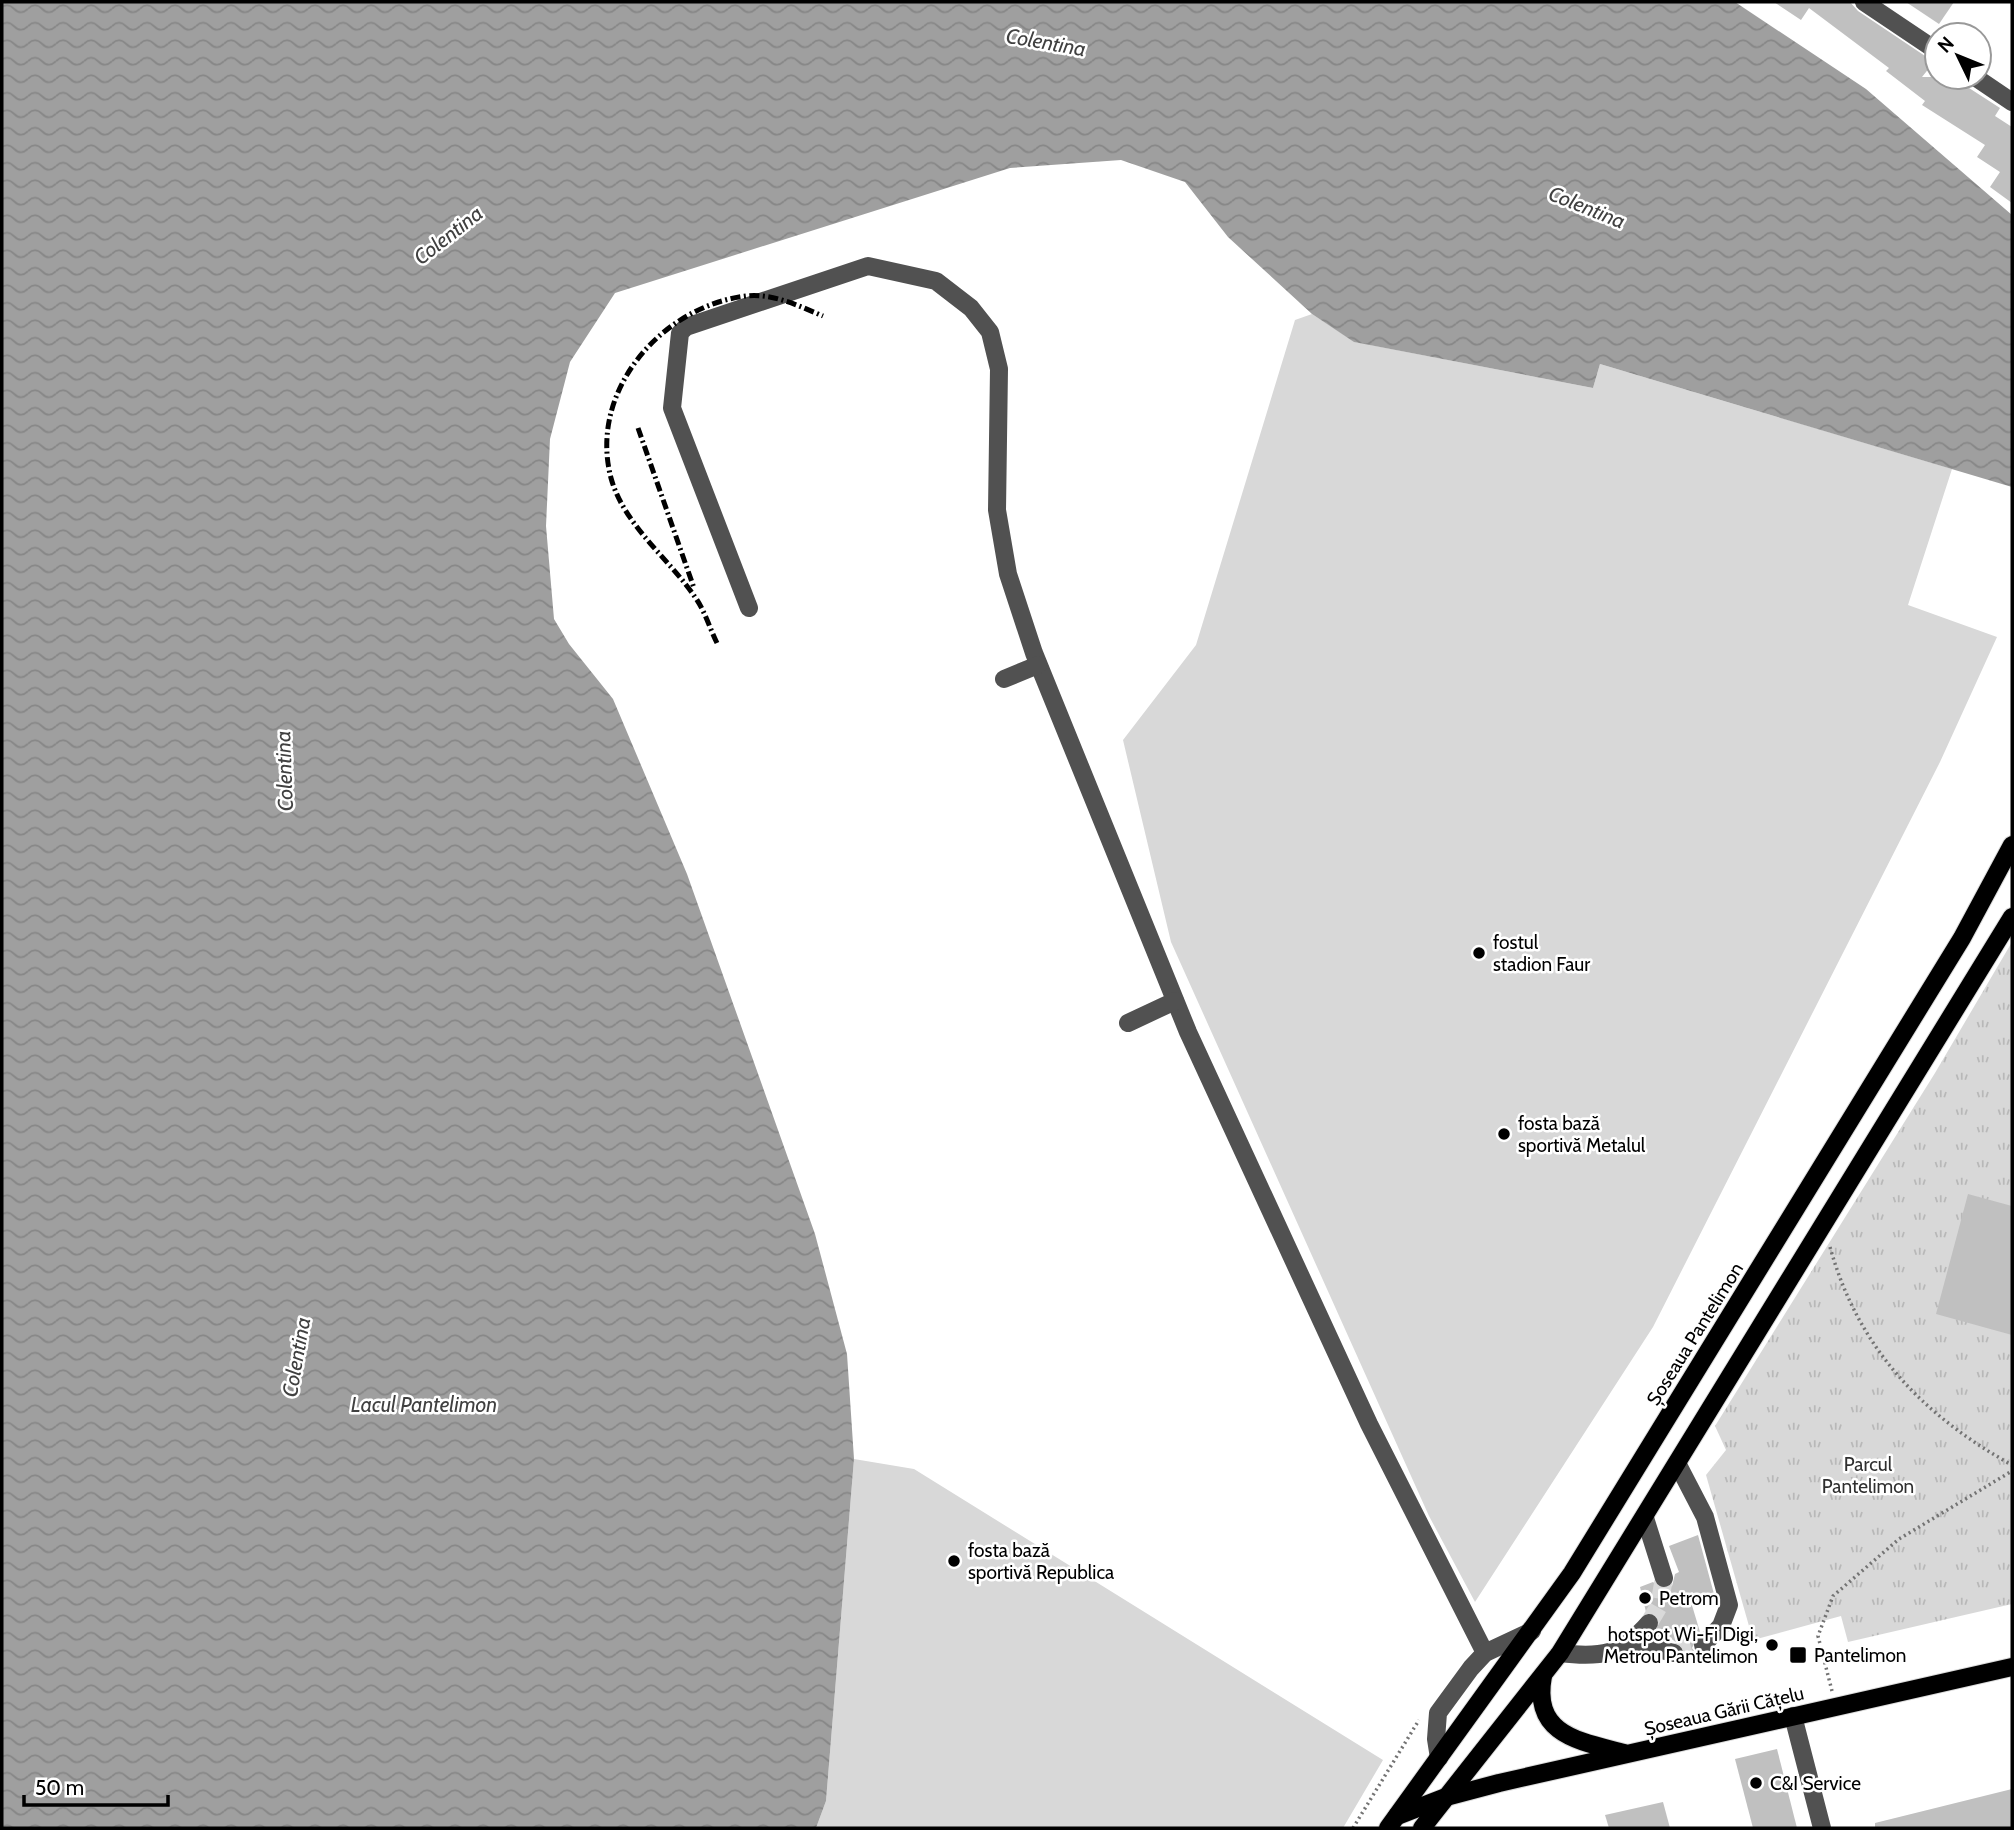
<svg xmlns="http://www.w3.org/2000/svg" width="2014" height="1830" viewBox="0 0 2014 1830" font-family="Cabin,sans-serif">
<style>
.park{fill:url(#park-tufts)}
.garden{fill:#d8d8d8}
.water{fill:url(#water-waves)}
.building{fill:#c0c0c0}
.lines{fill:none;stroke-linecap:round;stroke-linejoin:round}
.minor-tunnel{stroke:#d9d9d9;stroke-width:18;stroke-dasharray:18 9;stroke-linecap:butt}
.major-casing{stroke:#dbdbdb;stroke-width:20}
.path{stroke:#737373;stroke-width:3.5;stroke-dasharray:2 3.5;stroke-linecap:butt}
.minor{stroke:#515151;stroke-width:18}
.major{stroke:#000;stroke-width:18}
.rail{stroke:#000;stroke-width:5;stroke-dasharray:10 3.5 2 3.5;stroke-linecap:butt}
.poi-dot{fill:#000;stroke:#fff;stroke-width:2.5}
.labels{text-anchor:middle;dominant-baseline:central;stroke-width:5;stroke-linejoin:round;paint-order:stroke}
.poi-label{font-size:19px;fill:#000;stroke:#fff;text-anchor:start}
.street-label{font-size:19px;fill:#000;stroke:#fff}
.park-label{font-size:19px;fill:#2f2f2f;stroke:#fff}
.water-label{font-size:21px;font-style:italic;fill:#404040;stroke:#fff}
</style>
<defs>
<pattern id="park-tufts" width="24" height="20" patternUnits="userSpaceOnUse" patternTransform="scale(1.75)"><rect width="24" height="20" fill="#d8d8d8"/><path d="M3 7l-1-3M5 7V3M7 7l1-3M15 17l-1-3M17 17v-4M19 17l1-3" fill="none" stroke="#b8b8b8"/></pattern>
<pattern id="water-waves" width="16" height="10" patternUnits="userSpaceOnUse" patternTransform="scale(1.75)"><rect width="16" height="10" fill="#9f9f9f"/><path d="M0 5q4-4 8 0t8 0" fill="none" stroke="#878787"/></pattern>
</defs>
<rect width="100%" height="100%" fill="#fff"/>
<path class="park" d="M 2012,942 L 2012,1604 L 1848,1642 L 1841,1616 L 1753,1640 L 1706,1475 L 1726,1450 L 1715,1426 L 1935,1073 Z"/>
<g class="garden">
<path d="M 1312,314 L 1355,342 L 1593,388 L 1600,364 L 1952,469 L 1908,605 L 1997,637 L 1940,762 L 1653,1327 L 1475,1602 L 1429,1516 L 1171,942 L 1123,740 L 1196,645 L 1295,320 Z"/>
<path d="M 854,1459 L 914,1469 L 1383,1760 L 1343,1828 L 816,1828 L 826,1801 Z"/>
</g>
<path class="water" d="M 2,2 L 1735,2 L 1866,89 L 2012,215 L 2012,487 L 1600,364 L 1593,388 L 1354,342 L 1312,314 L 1228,237 L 1185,182 L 1121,160 L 1010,168 L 615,293 L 570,362 L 550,439 L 546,526 L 554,619 L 569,644 L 613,699 L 687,874 L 815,1234 L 847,1354 L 854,1459 L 826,1801 L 816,1828 L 2,1828 Z"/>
<g class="building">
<path d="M 1774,2 L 1850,2 L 1858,11 L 1934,62 L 1922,77 L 1952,77 L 2000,108 L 1995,116 L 2012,127 L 2012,203 L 1990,187 L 2000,172 L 1977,157 L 1985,145 L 1922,105 L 1925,101 L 1886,71 L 1889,68 L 1809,8 L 1801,20 Z"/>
<path d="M 1906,2 L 1954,2 L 1939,24 Z"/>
<path d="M 1968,1194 L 2012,1206 L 2012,1335 L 1936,1314 Z"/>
<path d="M 1698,1535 L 1714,1594 L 1691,1602 L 1700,1632 L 1692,1648 L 1696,1654 L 1706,1656 L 1677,1665 L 1685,1656 L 1685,1649 L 1669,1637 L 1653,1636 L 1660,1620 L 1656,1614 L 1646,1612 L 1640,1587 L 1653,1582 L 1661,1589 L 1672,1586 L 1675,1574 L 1679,1572 L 1669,1546 Z"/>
<path d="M 1777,1749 L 1797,1828 L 1753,1828 L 1735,1759 Z"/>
<path d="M 2012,1789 L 2012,1828 L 1875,1828 L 1875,1823 Z"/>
<path d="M 1663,1802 L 1670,1828 L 1609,1828 L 1605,1815 Z"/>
</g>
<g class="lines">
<g class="minor-tunnel">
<path d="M 1649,1623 L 1659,1606 L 1664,1578"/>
<path d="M 1674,1653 L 1703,1645"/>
</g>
<g class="major-casing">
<g id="major">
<path d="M 1543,1676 C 1532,1735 1579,1741 1624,1753"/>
<path d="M 1397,1816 L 1446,1797 L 1499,1783 L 2012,1667"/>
<path d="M 1388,1828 L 1572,1573 L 1962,938 L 2012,845"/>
<path d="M 1422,1828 L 1560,1653 L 2012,917"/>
</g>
</g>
<g class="path">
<path d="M 1830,1247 C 1858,1348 1922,1415 2012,1465"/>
<path d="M 1832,1691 L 1818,1636 L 1833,1596 L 1899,1539 L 2012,1471"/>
<path d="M 1353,1828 L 1419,1720"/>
</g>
<g class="minor">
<path d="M 1864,2 L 1937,51"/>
<path d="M 1975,77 L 2012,102"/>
<path d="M 749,608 L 672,408 L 680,333 L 686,327 L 868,266 L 936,281 L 971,308 L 990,332 L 999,369 L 997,510 L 1008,574 L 1034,653 L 1188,1032 L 1369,1424 L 1485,1653"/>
<path d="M 1004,679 L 1038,665"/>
<path d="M 1128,1023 L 1175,1001"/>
<path d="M 1678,1465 L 1705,1517 L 1729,1605 L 1721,1626 L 1703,1645"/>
<path d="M 1645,1518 L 1664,1578"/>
<path d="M 1631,1643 L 1674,1653"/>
<path d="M 1560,1653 C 1601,1658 1621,1655 1649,1623"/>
<path d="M 1793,1716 L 1822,1828"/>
<path d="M 1439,1758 L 1436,1739 L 1438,1713 L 1471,1668 L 1485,1653 L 1532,1631"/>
</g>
<use href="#major" class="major"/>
<g class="rail">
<path d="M 638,428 L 694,588"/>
<path d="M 717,643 C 710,629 705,612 697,600 C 671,560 624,526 611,478 C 588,391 662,306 746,296 C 773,293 799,306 823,316"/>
</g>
</g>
<g class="poi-dot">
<circle cx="1479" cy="953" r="7"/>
<circle cx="1504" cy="1134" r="7"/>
<circle cx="954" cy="1561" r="7"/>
<circle cx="1645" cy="1598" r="7"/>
<circle cx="1772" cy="1645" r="7"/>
<rect x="1789" y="1646" width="18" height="18" rx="3.5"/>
<circle cx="1756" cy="1783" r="7"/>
</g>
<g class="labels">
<g class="poi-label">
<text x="1493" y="942">fostul<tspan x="1493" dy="22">stadion Faur</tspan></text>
<text x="1518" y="1123">fosta bază<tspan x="1518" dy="22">sportivă Metalul</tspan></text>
<text x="968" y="1550">fosta bază<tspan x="968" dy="22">sportivă Republica</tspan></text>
<text x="1659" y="1598">Petrom</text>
<text x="1758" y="1634" text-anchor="end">hotspot Wi-Fi Digi,<tspan x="1758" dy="22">Metrou Pantelimon</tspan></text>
<text x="1814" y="1655">Pantelimon</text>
<text x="1770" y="1783">C&amp;I Service</text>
</g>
<g class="street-label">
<text transform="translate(1695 1334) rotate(-58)">Șoseaua Pantelimon</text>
<text transform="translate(1724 1711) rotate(-13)">Șoseaua Gării Cățelu</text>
</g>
<g class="park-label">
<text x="1868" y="1464">Parcul<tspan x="1868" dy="22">Pantelimon</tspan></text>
</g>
<g class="water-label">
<text transform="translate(1046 42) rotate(10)">Colentina</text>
<text transform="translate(1587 207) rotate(22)">Colentina</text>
<text transform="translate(448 235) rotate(-38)">Colentina</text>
<text transform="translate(284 771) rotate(-92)">Colentina</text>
<text transform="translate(296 1357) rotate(-80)">Colentina</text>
<text x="424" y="1404">Lacul Pantelimon</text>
</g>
</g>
<rect width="2014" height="1830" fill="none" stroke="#000000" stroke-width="7"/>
<g transform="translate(1958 56) rotate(313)"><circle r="33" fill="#ffffff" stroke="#999999" stroke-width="2"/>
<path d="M0-5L12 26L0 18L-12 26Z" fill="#000000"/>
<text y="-10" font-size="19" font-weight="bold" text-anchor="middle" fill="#000000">N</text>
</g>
<path d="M24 1795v10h144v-10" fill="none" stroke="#000000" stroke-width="3.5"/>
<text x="35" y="1795" font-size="21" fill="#000000" stroke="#ffffff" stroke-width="5" paint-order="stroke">50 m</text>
</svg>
